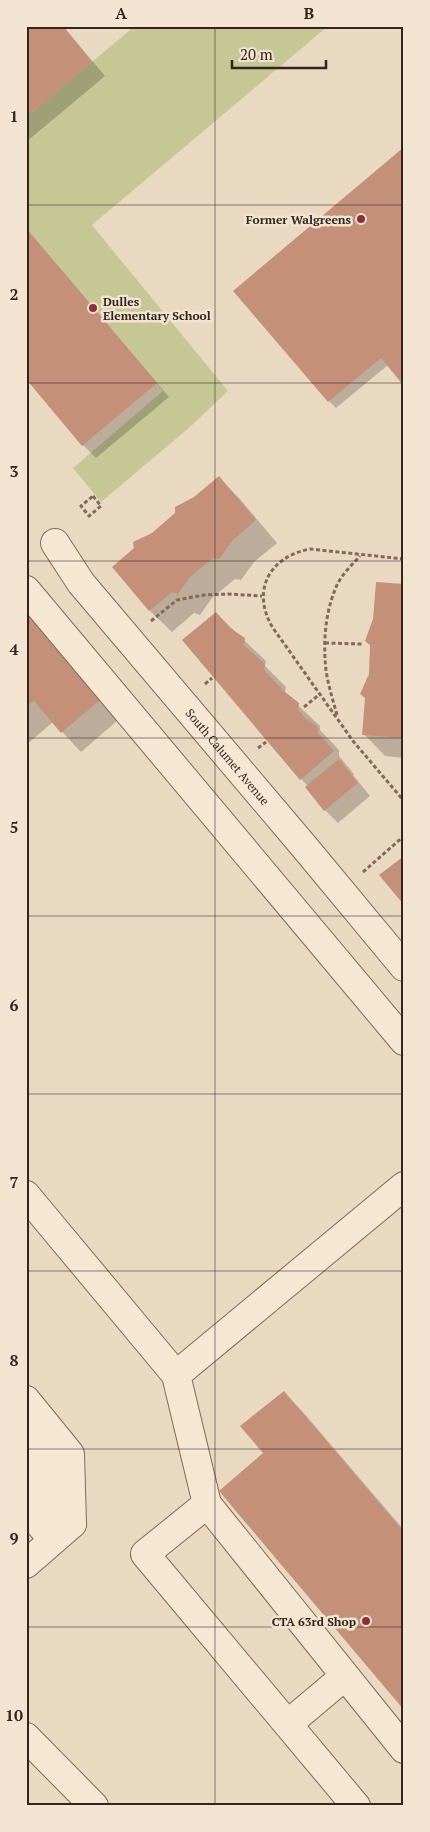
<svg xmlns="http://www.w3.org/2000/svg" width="430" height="1832" viewBox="0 0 430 1832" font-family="'PT Serif',serif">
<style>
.green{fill:#c7c796}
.shadow{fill:#0003}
.building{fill:#c59079}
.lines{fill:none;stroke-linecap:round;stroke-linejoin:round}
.minor-casing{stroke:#826a5a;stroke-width:30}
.path{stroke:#826a5a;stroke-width:3;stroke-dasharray:4 2.5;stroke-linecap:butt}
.minor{stroke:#f6e7d3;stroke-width:28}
.grid{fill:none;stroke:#32251d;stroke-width:1;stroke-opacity:0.55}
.poi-dot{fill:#8c2f3a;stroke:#f2e4d0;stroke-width:2}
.labels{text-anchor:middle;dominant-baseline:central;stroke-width:5;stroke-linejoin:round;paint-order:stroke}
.poi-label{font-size:12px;font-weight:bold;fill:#32251d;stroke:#f2e4d0;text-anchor:end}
.street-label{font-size:12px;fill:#32251d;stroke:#f2e4d0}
.neatline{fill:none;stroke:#32251d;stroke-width:2}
.grid-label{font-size:16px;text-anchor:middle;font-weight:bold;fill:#32251d}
</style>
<rect width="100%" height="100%" fill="#ead9c1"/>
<path class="green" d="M 135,26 L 328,26 L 92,225 L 228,391 L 190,427 L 101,502 L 73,468 L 163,391 L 26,228 L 26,117 Z"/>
<g class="shadow">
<path d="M 26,26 L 63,26 L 105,76 L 26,142 Z"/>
<path d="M 404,149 L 388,365 L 336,408 L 329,401 Z"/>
<path d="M 26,228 L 169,397 L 96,458 L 83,445 L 26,377 Z"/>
<path d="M 219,478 L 240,499 L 277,543 L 254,562 L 241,580 L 235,579 L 212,598 L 200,615 L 194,613 L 172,632 L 150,611 L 114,567 Z"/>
<path d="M 404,585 L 404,758 L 385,756 L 364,734 Z"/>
<path d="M 26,611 L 118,720 L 81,752 L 53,722 L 26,745 Z"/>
<path d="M 216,613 L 266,661 L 265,666 L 286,687 L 285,693 L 320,726 L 320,730 L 339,750 L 339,756 L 354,774 L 353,775 L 370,796 L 338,823 L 325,810 L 308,786 L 301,779 Z"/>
<path d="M 283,1392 L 303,1412 L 404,1530 L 404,1708 L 265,1453 Z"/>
</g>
<g class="building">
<path d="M 26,26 L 63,26 L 92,62 L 26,117 Z"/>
<path d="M 404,147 L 404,386 L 381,358 L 328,402 L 233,291 Z"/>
<path d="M 26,228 L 157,383 L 82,446 L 26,379 Z"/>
<path d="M 219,476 L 256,520 L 232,541 L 219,559 L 213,558 L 190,577 L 178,594 L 172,592 L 149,611 L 112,567 L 134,548 L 133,542 L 152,533 L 175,513 L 175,507 L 194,497 Z"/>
<path d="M 376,582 L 404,584 L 404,738 L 362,735 L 365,698 L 360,694 L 369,674 L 370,645 L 365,641 L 373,619 Z"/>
<path d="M 216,612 L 230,628 L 245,638 L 244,645 L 265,664 L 264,670 L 284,691 L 299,703 L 298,709 L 305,718 L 318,727 L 318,733 L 334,751 L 300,780 L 182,640 Z"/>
<path d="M 26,613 L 100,700 L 61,733 L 34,701 L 26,707 Z"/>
<path d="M 339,759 L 358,783 L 324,811 L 305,787 Z"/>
<path d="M 404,856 L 404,905 L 379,875 Z"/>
<path d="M 284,1391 L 404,1532 L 404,1710 L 219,1491 L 263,1453 L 240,1426 Z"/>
</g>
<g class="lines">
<g class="minor-casing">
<g id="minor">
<path id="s1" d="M 55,543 L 81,583 L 307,850 L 404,967"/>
<path d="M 26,590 L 404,1041"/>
<path d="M 404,1186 L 176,1375 L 207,1504 L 404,1749"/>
<path d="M 26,1195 L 176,1375"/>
<path d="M 26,1400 L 70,1454 L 72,1524 L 26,1564"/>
<path d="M 26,1437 L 70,1489"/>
<path d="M 26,1471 L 72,1524"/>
<path d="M 207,1504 L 145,1554 L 356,1806"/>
<path d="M 26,1508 L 53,1540"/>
<path d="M 288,1724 L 345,1676"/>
<path d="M 26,1737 L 94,1806"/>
</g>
</g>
<g class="path">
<path d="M 93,496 L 101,506 L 89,516 L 81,506 Z"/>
<path d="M 404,559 L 310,549 C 268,557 251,592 273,628 L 353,741 L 404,801"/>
<path d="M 151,621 L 177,600 L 204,595 L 229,594 L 262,596"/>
<path d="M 325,643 L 362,644"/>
<path d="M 205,684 L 212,678"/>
<path d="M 304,707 L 320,694"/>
<path d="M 337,715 C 333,700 328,685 326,670 C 323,644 325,614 335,590 C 339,577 351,566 360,556"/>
<path d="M 258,748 L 266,742"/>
<path d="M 363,872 L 404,836"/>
</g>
<use href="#minor" class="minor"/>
</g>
<path class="grid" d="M 215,26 L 215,1806M 26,205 L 404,205M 26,383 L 404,383M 26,561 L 404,561M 26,738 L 404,738M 26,916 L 404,916M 26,1094 L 404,1094M 26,1271 L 404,1271M 26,1449 L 404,1449M 26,1627 L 404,1627"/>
<g class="poi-dot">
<circle cx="361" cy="219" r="5"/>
<circle cx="93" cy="308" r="5"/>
<circle cx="366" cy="1621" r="5"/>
</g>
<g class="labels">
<g class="poi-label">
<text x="351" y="219">Former Walgreens</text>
<text x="103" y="301" text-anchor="start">Dulles<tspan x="103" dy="14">Elementary School</tspan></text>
<text x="356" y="1621">CTA 63rd Shop</text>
</g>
<g class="street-label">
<text stroke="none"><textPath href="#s1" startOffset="275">South Calumet Avenue</textPath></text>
</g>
</g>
<rect width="430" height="1832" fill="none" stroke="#f2e4d0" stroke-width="55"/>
<path d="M232 60v8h94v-8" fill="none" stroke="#32251d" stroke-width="2.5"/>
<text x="240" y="60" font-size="15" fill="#32251d" stroke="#f2e4d0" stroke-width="4" paint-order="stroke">20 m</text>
<rect x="28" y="28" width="374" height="1776" class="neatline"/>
<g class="grid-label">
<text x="121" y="19">A</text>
<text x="309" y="19">B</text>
<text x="14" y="122">1</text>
<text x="14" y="300">2</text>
<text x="14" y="477">3</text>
<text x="14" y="655">4</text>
<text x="14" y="833">5</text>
<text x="14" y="1011">6</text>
<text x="14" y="1188">7</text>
<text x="14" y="1366">8</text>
<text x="14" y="1544">9</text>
<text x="14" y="1721">10</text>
</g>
</svg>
